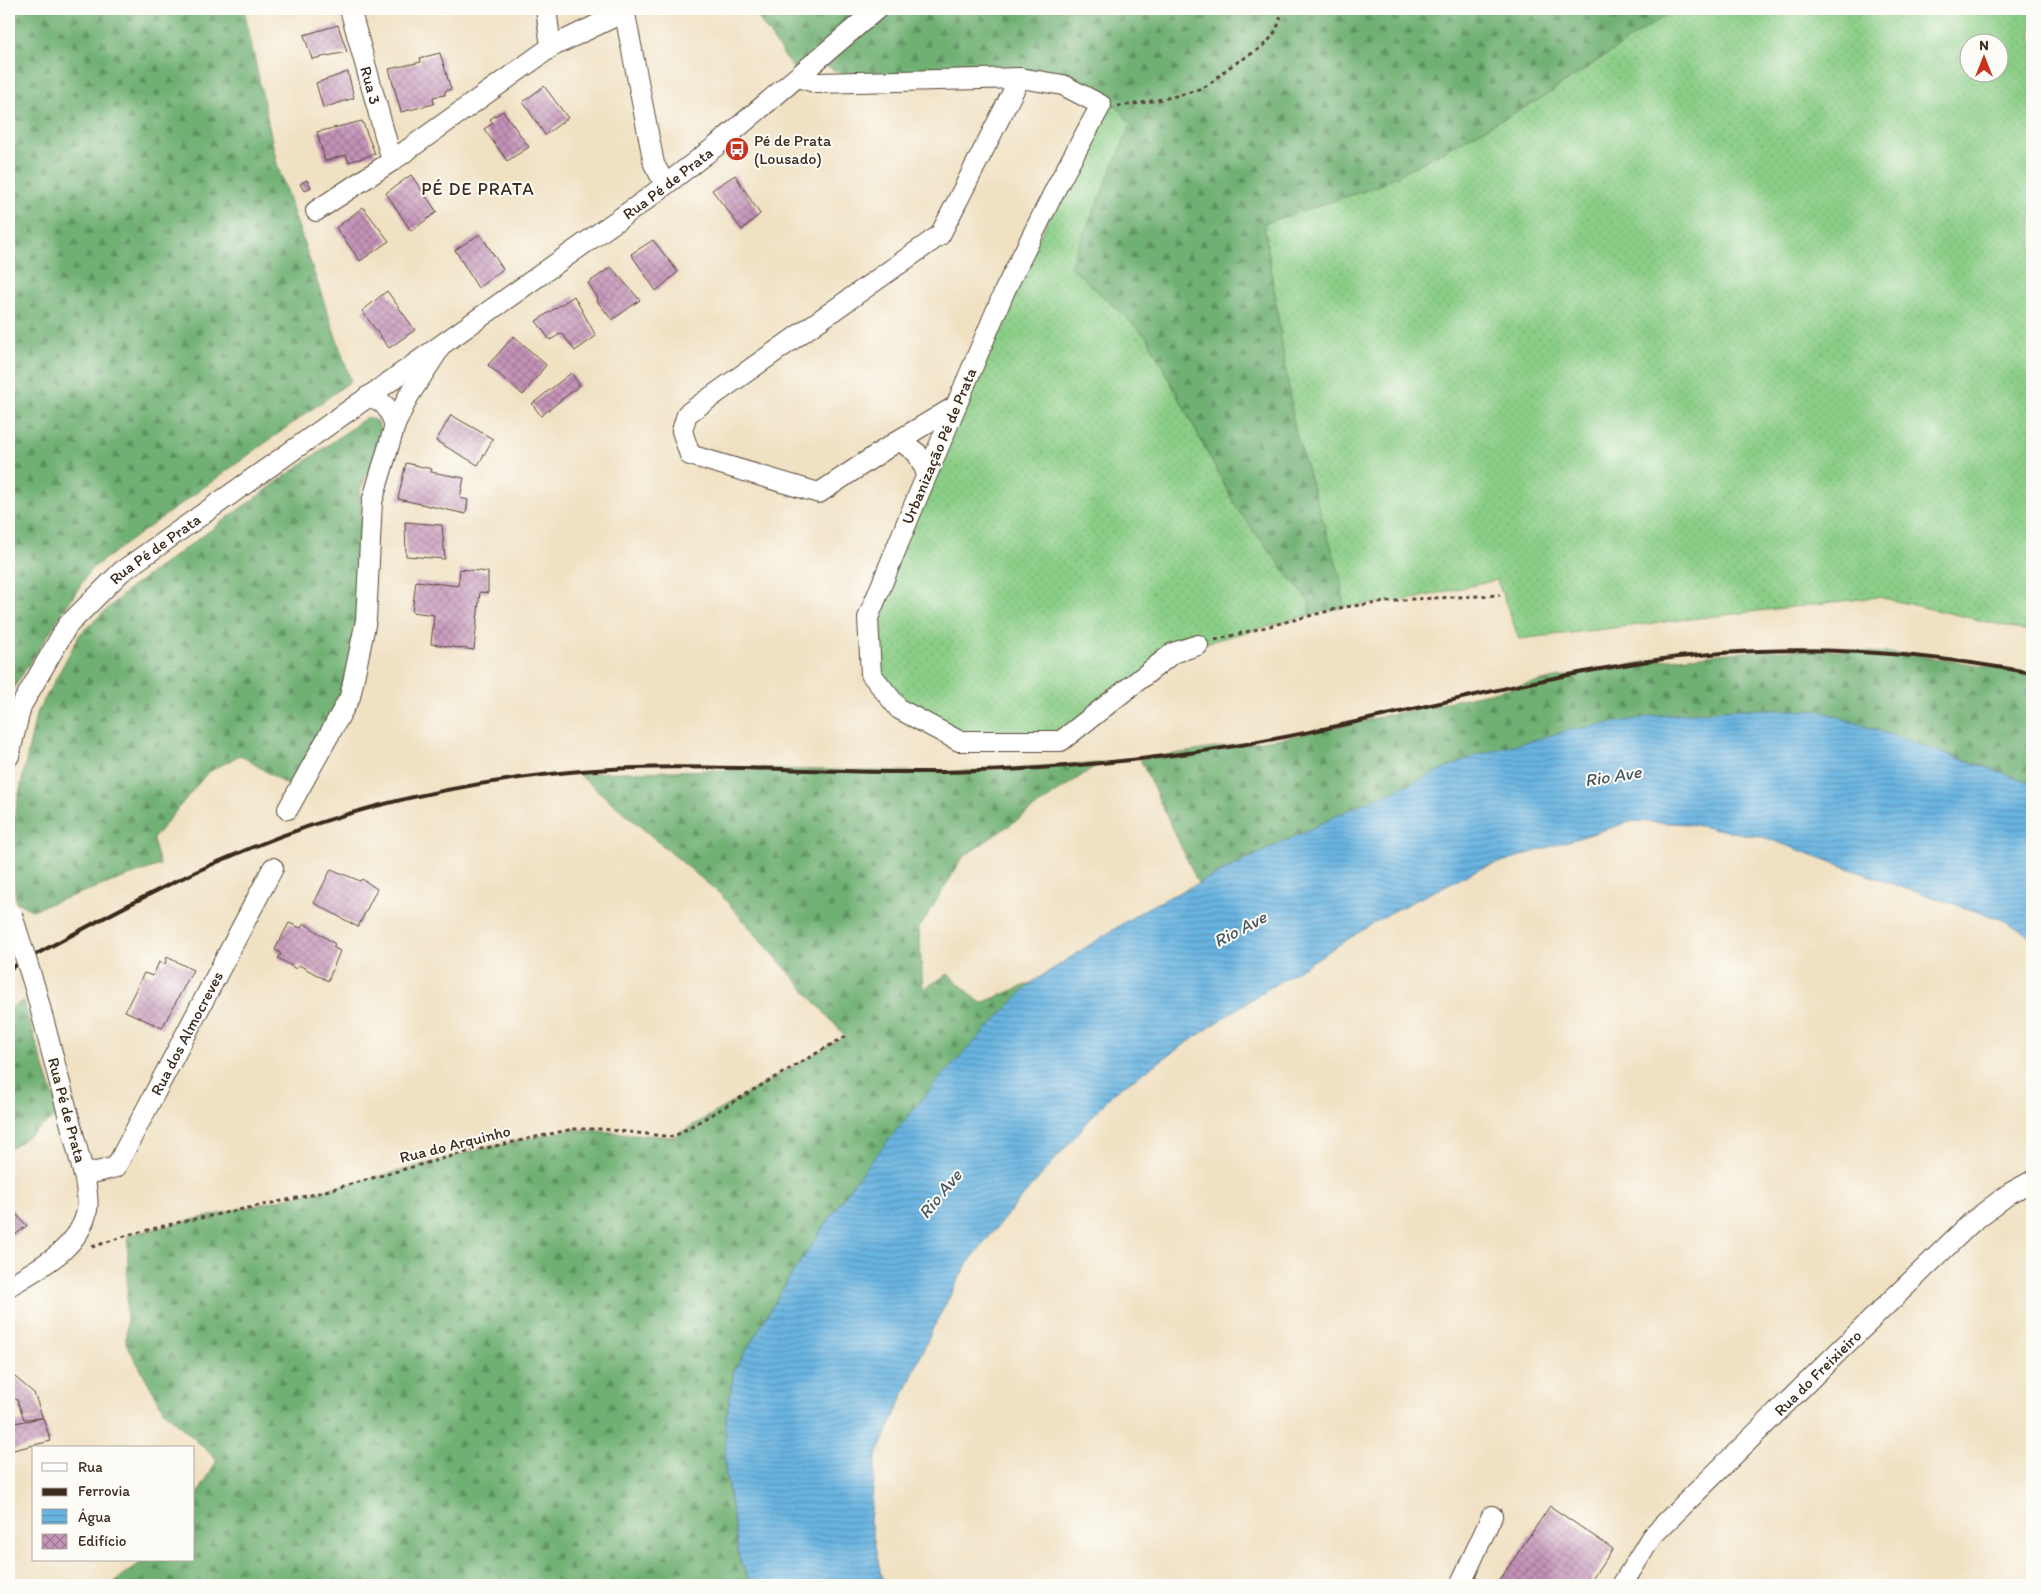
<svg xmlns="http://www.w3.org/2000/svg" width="2041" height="1594" viewBox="0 0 2041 1594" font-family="Itim,sans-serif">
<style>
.grass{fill:url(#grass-dots);stroke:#627c52;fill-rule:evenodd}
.forest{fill:url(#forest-firs);stroke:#556d48}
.water{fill:url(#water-rules);stroke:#526f80}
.building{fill:url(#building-cross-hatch)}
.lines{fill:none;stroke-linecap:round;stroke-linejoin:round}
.minor-casing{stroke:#564537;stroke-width:22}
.path{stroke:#564537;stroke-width:3;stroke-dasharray:4 4;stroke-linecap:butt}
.minor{stroke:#fff;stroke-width:20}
.rail{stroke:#3b2a1e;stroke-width:4}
.minor-bridge-casing{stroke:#564537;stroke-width:22;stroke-linecap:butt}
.minor-bridge{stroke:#fff;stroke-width:20}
.labels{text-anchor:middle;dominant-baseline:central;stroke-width:4;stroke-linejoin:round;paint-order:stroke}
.street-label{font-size:16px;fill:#3b2a1e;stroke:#fdfcf7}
.poi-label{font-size:16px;fill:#3b2a1e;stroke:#fdfcf7;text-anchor:start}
.neighbourhood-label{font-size:18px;letter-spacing:1px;fill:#3b2a1e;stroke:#fdfcf7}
.water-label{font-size:18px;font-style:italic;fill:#4b5a62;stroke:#fdfcf7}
</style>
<defs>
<pattern id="grass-dots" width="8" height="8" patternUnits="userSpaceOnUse" patternTransform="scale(1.25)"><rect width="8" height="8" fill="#8acd86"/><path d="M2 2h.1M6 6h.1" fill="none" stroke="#78b073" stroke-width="1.8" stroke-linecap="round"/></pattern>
<pattern id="forest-firs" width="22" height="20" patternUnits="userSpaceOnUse" patternTransform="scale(1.25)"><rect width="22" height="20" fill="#6fb073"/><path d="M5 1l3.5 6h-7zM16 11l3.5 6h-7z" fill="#5c8f5e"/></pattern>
<pattern id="water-rules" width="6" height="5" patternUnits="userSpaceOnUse" patternTransform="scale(1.25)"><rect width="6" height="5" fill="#68b4e1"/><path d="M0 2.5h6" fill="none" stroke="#5793b6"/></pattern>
<pattern id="building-cross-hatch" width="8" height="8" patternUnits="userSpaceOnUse" patternTransform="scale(1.25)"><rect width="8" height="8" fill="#c493b8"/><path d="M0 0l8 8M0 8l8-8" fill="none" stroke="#a07895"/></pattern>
</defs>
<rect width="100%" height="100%" fill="#fdfcf7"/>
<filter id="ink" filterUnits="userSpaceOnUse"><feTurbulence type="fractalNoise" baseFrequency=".02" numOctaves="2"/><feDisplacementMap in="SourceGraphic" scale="10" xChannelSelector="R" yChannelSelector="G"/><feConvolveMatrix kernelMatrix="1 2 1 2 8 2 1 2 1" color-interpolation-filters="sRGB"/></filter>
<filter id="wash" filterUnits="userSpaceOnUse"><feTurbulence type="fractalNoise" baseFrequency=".0096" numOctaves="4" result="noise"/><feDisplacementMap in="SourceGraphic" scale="20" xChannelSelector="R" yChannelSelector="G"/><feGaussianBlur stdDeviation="1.12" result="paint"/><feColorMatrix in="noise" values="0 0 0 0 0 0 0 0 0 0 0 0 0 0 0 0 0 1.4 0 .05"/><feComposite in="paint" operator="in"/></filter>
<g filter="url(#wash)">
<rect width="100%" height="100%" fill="#f0e1c3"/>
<g class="grass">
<path d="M 1675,9 L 2032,9 L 2032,632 L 1878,597 L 1519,639 L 1497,580 L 1413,599 L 1344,607 L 1341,579 L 1295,431 L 1264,223 L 1376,187 L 1540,99 ZM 1968,42 L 1998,42 L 1998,72 L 1968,72 Z"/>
<path d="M 1101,105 L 1116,105 L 1132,124 L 1070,266 L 1147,337 L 1237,509 L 1310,603 L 1310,615 L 1198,645 L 1061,741 L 959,741 L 899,709 L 871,674 L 868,618 L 912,510 Z"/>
</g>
<g class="forest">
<path d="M 9,9 L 244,9 L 277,164 L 351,381 L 91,569 L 9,695 Z"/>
<path d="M 752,9 L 877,9 L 799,77 Z"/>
<path d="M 891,9 L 1675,9 L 1540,99 L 1376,187 L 1264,223 L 1295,431 L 1341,579 L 1344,607 L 1310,615 L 1310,603 L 1237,509 L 1147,337 L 1070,266 L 1131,125 L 1116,105 L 1101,105 L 1063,85 L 859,82 L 826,66 Z"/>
<path d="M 367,417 L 378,422 L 383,441 L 360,490 L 366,620 L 337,705 L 289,786 L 240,755 L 207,773 L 153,839 L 160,865 L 32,910 L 16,902 L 10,837 L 36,715 L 80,634 L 129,589 Z"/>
<path d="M 1814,649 L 1907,654 L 2032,673 L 2032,783 L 1821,711 L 1738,709 L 1653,716 L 1249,857 L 1198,883 L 1140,759 L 1289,737 L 1560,677 L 1651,661 L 1739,652 Z"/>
<path d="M 1100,763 L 963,857 L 919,929 L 923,989 L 948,974 L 981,1003 L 1031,983 L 854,1182 L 790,1277 L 734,1371 L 726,1419 L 725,1468 L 740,1561 L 752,1585 L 110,1585 L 144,1560 L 194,1560 L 194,1501 L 217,1460 L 164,1411 L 126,1343 L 128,1235 L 377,1177 L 485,1148 L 573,1129 L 673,1137 L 845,1036 L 721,895 L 577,773 L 768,769 L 951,772 Z"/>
<path d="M 23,1001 L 59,1114 L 9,1150 L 9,1008 Z"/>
</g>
<path class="water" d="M 1738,709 L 1821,711 L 2032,783 L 2032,938 L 2006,921 L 1889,883 L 1766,838 L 1688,824 L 1633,821 L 1479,869 L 1390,913 L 1247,1002 L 1113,1093 L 1011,1210 L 967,1264 L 932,1330 L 876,1458 L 870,1521 L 881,1575 L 885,1585 L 752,1585 L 740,1561 L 725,1468 L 726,1419 L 734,1371 L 790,1277 L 854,1182 L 938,1080 L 1031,983 L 1145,909 L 1357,806 L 1477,755 L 1571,730 L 1653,716 Z"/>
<g id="blocks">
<g class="building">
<path d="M 338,25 L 347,52 L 312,59 L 304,35 Z"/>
<path d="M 440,53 L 451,89 L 445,91 L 445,95 L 433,97 L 434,104 L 401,112 L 389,69 L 421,62 L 420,58 Z"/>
<path d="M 348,72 L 354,98 L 323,108 L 316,83 Z"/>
<path d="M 544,86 L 568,118 L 545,135 L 523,102 Z"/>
<path d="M 503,111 L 529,147 L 507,161 L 484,129 L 493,123 L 490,119 Z"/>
<path d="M 362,121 L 375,154 L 349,162 L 346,155 L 325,161 L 317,132 Z"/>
<path d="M 411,175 L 437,212 L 411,231 L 386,193 Z"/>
<path d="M 735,175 L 760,214 L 742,230 L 712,190 Z"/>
<path d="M 307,180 L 311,187 L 304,191 L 300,184 Z"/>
<path d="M 363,207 L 389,241 L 360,261 L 336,228 Z"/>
<path d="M 480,234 L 503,269 L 478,288 L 455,250 Z"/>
<path d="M 653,240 L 678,272 L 656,291 L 631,254 Z"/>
<path d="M 611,267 L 640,300 L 612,320 L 597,301 L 598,298 L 588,283 Z"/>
<path d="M 387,291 L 415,330 L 389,348 L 362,311 Z"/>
<path d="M 574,296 L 596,336 L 575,351 L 562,333 L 550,340 L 536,321 Z"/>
<path d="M 514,336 L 546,365 L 523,395 L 488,365 Z"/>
<path d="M 571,373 L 580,385 L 541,416 L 532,404 Z"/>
<path d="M 451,415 L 493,439 L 478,465 L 436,441 Z"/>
<path d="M 406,463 L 432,469 L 431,472 L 464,478 L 460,498 L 468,500 L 466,514 L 398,499 Z"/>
<path d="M 405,522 L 442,525 L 445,559 L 406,556 Z"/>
<path d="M 460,569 L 488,572 L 488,593 L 480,592 L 474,650 L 431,644 L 434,615 L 412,612 L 416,581 L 458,586 Z"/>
<path d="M 331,869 L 360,881 L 362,879 L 377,889 L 358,927 L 314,903 Z"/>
<path d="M 289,923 L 301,928 L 304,923 L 335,944 L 333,947 L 340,951 L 328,981 L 299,965 L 296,969 L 278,958 L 281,954 L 275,949 Z"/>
<path d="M 167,957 L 193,970 L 162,1028 L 125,1011 L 144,973 L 153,976 L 159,962 L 165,964 Z"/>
<path d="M 9,1206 L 27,1226 L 13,1236 L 9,1232 Z"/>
<path d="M 9,1372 L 34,1393 L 51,1441 L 13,1450 L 9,1442 L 9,1424 L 42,1418 L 24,1419 L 17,1400 L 9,1394 Z"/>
<path d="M 1550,1506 L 1613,1549 L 1588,1585 L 1496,1585 Z"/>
</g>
</g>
</g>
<g filter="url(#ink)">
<use href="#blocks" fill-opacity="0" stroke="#564537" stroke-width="1"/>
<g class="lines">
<g class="minor-casing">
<g id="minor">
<path id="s1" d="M 350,9 L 392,161"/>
<path d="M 546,9 L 551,47"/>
<path d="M 624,9 L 654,164 L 665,184"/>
<path d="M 799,77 L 817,83 L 1020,78 L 1063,85 L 1101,105 L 1056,188 L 1005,290 L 912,510 L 868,618 L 871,674 L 899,709 L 959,741 L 1061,741 L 1173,653 L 1198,645"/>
<path d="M 316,211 L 392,161 L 551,47 L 624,12"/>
<path d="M 367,397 C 385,400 389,409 395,425"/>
<path d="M 956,406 L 899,440 L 819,493 L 690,455 L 682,431 L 687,414 L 940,235 L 1020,78"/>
<path d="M 899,440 L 917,453 L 927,473"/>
<path id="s2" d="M 9,756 L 21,706 L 67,626 L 121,572 L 643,202 L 716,146 L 877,9"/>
<path d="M 288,809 L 350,697 L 366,620 L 372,502 L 395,425 L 408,397 L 438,351"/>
<path id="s3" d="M 83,1171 L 97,1172 L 116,1167 L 273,868"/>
<path d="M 9,1286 C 39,1268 80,1248 87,1210 C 89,1200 86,1188 85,1179 L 35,988"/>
<path d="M 1460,1585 L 1492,1516"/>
<path id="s4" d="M 1622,1585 L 1652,1536 L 1839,1351 L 1972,1222 L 2010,1193 L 2032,1181"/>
</g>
</g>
<g class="path">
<path d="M 1118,106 C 1140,104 1184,96 1204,87 C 1214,82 1222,72 1231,66 C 1258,49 1277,44 1282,9"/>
<path d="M 1215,640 L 1344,607 L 1413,599 L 1500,595"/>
<path d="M 92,1247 L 128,1235 L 176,1223 L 311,1195 L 463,1153 L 573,1129 L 602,1129 L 673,1137 L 846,1036"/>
</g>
<use href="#minor" class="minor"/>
<path class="rail" d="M 9,969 C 85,928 161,885 241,852 C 337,811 440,787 543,775 C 661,760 780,771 898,772 C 995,773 1092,766 1189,753 C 1344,732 1494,684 1649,661 C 1777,642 1905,649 2032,673"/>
<g class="minor-bridge-casing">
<path id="minor-bridge" d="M 12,915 L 35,988"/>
</g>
<use href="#minor-bridge" class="minor-bridge"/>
</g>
</g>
<defs>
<g id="bus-disc" transform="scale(1.25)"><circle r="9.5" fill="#c8321e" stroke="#fdfcf7"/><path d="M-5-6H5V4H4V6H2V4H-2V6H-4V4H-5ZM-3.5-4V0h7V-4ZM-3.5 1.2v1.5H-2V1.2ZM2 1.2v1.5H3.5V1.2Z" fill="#fff"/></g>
</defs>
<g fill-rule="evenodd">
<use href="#bus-disc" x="737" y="149"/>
</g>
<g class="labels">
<g class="street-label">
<text stroke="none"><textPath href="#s1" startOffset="79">Rua 3</textPath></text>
<text stroke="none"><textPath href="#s2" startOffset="891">Rua Pé de Prata</textPath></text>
<text transform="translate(939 446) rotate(-67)">Urbanização Pé de Prata</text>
<text stroke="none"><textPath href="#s2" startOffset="261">Rua Pé de Prata</textPath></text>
<text stroke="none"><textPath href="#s3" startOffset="185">Rua dos Almocreves</textPath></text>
<text transform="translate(67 1110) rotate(75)">Rua Pé de Prata</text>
<text transform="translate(455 1144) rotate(-14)">Rua do Arquinho</text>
<text stroke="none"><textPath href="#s4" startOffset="290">Rua do Freixieiro</textPath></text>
</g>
<g class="poi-label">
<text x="754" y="140">Pé de Prata<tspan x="754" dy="18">(Lousado)</tspan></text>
</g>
<g class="neighbourhood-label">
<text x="478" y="189">PÉ DE PRATA</text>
</g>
<g class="water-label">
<text transform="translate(1613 776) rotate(-9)">Rio Ave</text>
<text transform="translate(1240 929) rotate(-28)">Rio Ave</text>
<text transform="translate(940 1194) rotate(-51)">Rio Ave</text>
</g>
</g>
<rect width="2041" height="1594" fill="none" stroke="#fdfcf7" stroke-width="30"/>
<rect x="32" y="1446" width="162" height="115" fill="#fdfcf7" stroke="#afa8a0"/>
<rect x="42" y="1463" width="25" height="8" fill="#ffffff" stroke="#afa8a0"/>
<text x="78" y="1472" font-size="15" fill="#3b2a1e">Rua</text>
<rect x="42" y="1488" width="25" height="8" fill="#3b2a1e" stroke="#afa8a0"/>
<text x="78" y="1496" font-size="15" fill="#3b2a1e">Ferrovia</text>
<rect x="42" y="1509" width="25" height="15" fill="url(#water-rules)" stroke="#afa8a0"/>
<text x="78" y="1522" font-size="15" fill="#3b2a1e">Água</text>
<rect x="42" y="1534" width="25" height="15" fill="url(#building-cross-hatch)" stroke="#afa8a0"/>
<text x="78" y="1546" font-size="15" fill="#3b2a1e">Edifício</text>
<g transform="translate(1984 58)"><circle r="24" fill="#fdfcf7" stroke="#afa8a0"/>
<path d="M0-4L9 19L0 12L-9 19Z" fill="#c8321e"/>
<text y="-8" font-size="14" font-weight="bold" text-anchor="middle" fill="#3b2a1e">N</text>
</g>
</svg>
